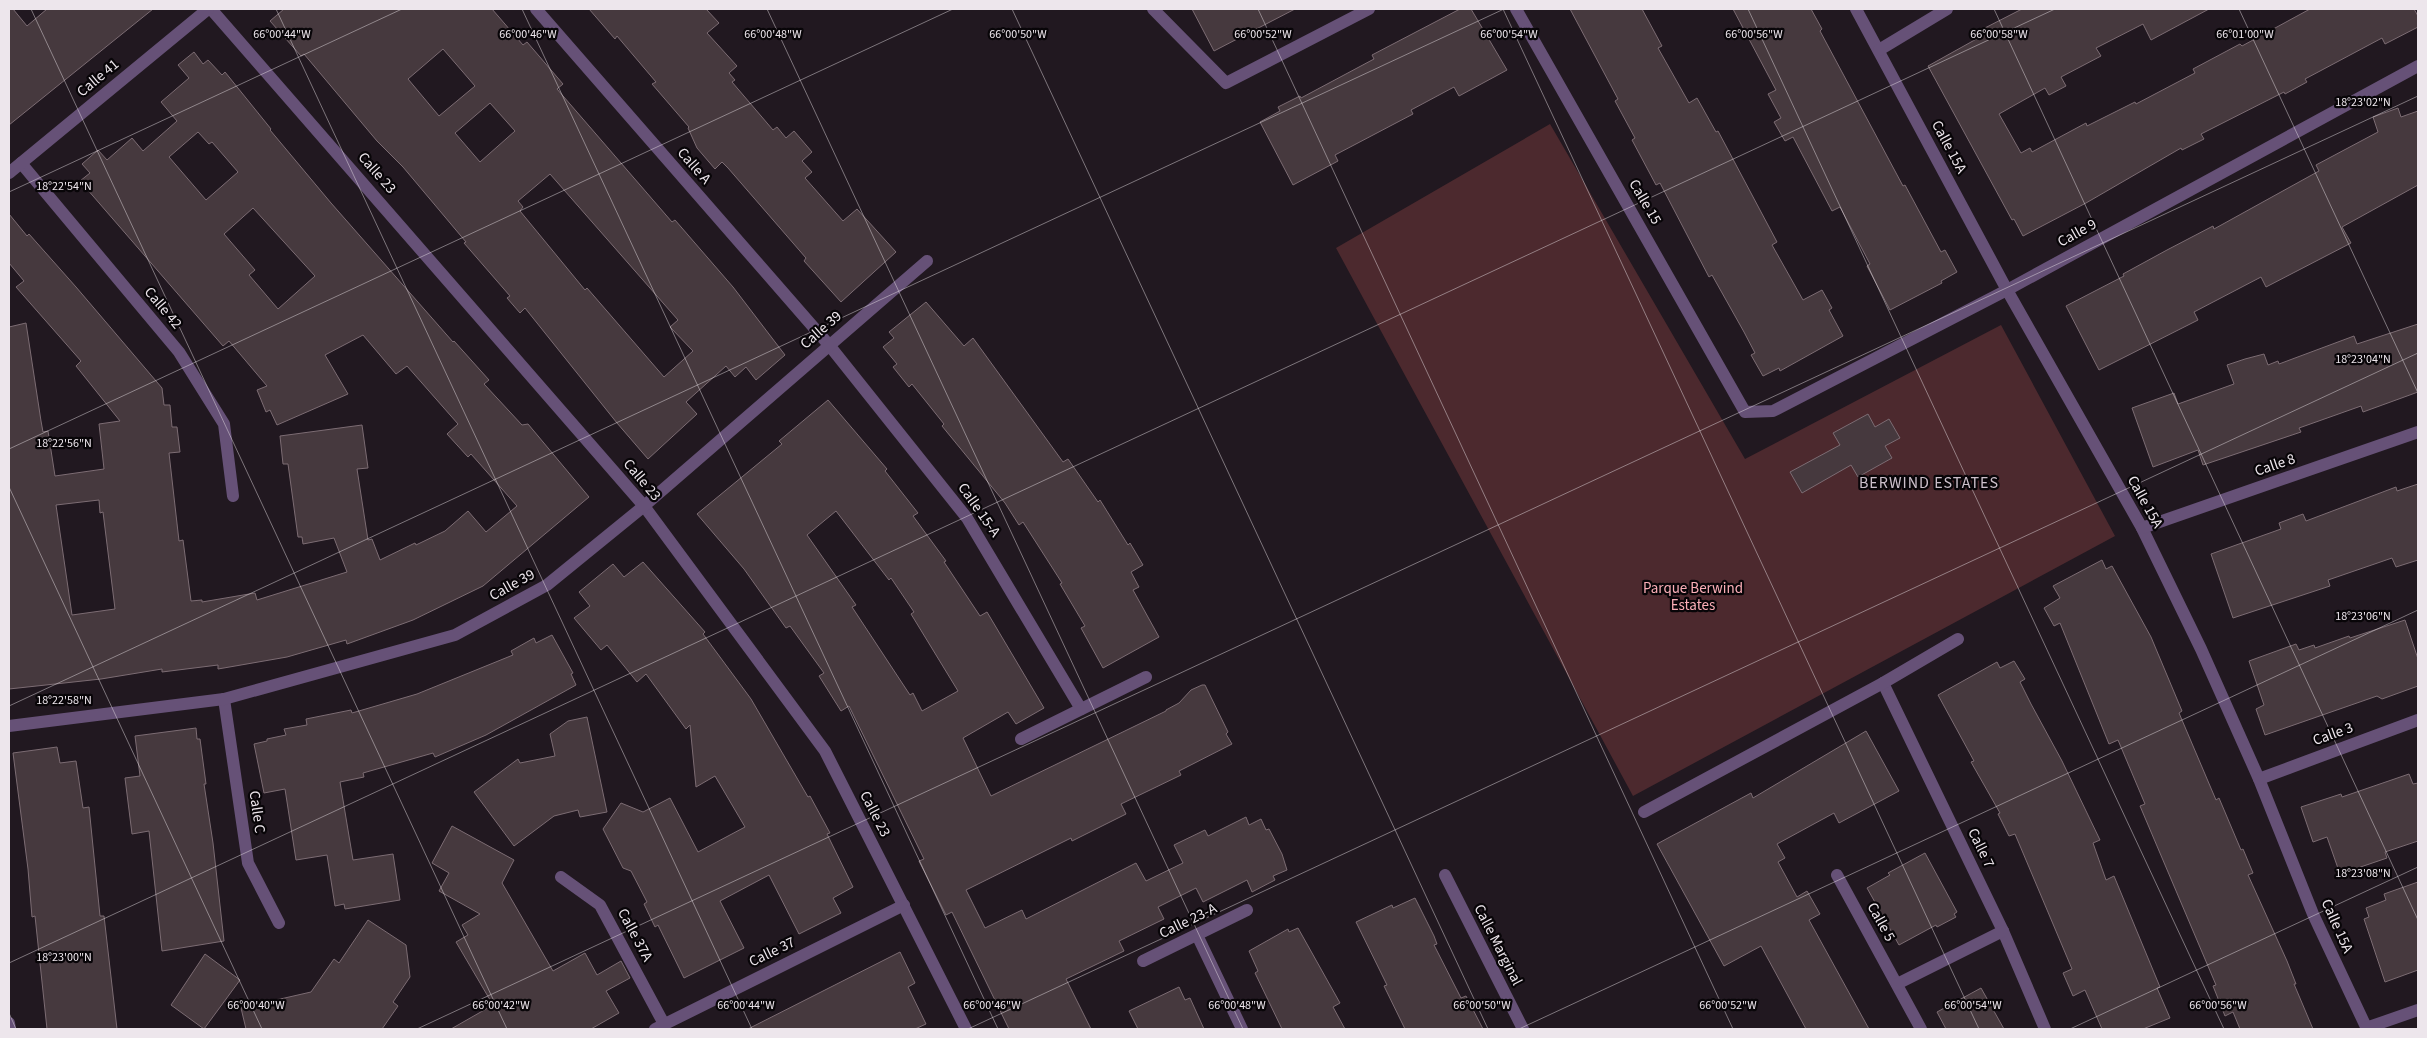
<svg xmlns="http://www.w3.org/2000/svg" width="2427" height="1038" viewBox="0 0 2427 1038" font-family="'Source Sans 3',sans-serif">
<style>
.green{fill:#4c292e}
.building{fill:#46393e;stroke:#7c6c73;fill-rule:evenodd}
.lines{fill:none;stroke-linecap:round;stroke-linejoin:round}
.street{stroke:#665177;stroke-width:12}
.ticks{fill:none;stroke:#ede6ec;stroke-width:1;stroke-opacity:0.45}
.labels{text-anchor:middle;dominant-baseline:central;stroke-width:4.5;stroke-linejoin:round;paint-order:stroke}
.street-label{font-size:15px;fill:#ede6ec;stroke:#080508}
.park-label{font-size:15px;fill:#faaeb7;stroke:#080508}
.neighbourhood-label{font-size:16px;letter-spacing:1px;fill:#ccbfca;stroke:#080508}
.ticks-label{font-size:12px;text-anchor:middle;fill:#ede6ec;stroke:#080508;stroke-width:4.5;stroke-linejoin:round;paint-order:stroke}
</style>
<rect width="100%" height="100%" fill="#211820"/>
<path class="green" d="M 1550,124 L 1745,459 L 2001,325 L 2115,536 L 1633,796 L 1336,248 Z"/>
<g class="building">
<path d="M 9,9 L 13,9 L 27,26 L 47,9 L 153,9 L 9,125 Z"/>
<path d="M 284,9 L 492,9 L 523,45 L 527,42 L 563,84 L 557,89 L 672,222 L 675,220 L 733,287 L 785,355 L 756,380 L 746,367 L 735,377 L 726,366 L 686,402 L 697,414 L 648,459 L 617,423 L 525,308 L 520,313 L 507,298 L 510,296 L 464,243 L 466,242 L 403,167 L 377,141 L 304,54 L 301,56 L 270,21 ZM 443,49 L 475,86 L 439,116 L 408,79 ZM 490,103 L 515,131 L 480,162 L 455,133 ZM 550,174 L 678,320 L 670,327 L 693,351 L 664,377 L 587,288 L 585,290 L 520,211 L 523,207 L 518,201 Z"/>
<path d="M 589,9 L 706,9 L 719,23 L 707,33 L 737,66 L 729,73 L 735,80 L 732,82 L 773,130 L 777,127 L 786,138 L 794,131 L 812,152 L 802,161 L 812,172 L 805,178 L 843,221 L 857,209 L 896,252 L 841,302 L 804,261 L 806,258 L 728,168 L 722,162 L 715,169 L 697,148 L 688,128 L 689,127 L 652,84 L 656,82 L 617,36 L 615,39 Z"/>
<path d="M 1192,9 L 1295,9 L 1214,51 Z"/>
<path d="M 1460,9 L 1471,9 L 1507,70 L 1459,96 L 1454,87 L 1411,110 L 1413,114 L 1335,155 L 1338,161 L 1293,185 L 1260,122 L 1280,111 L 1278,107 L 1300,96 L 1301,98 L 1374,59 L 1372,55 Z"/>
<path d="M 1570,9 L 1642,9 L 1662,46 L 1658,48 L 1689,103 L 1697,98 L 1716,132 L 1718,131 L 1777,242 L 1772,245 L 1803,300 L 1822,290 L 1832,308 L 1829,310 L 1843,336 L 1780,371 L 1779,368 L 1763,376 L 1751,355 L 1755,353 L 1744,332 L 1712,275 L 1709,277 L 1660,183 L 1656,185 L 1632,140 L 1635,138 L 1615,101 L 1618,99 Z"/>
<path d="M 1733,9 L 1811,9 L 1822,29 L 1820,31 L 1903,186 L 1905,185 L 1941,252 L 1945,250 L 1957,272 L 1941,281 L 1942,283 L 1890,310 L 1867,266 L 1870,264 L 1840,207 L 1832,211 L 1793,137 L 1785,141 L 1774,122 L 1781,118 L 1768,94 L 1776,90 Z"/>
<path d="M 2022,9 L 2209,9 L 2151,40 L 2143,24 L 2096,48 L 2101,56 L 2061,77 L 2066,86 L 2049,95 L 2045,88 L 1999,114 L 2021,153 L 2030,148 L 2032,152 L 2086,123 L 2087,126 L 2135,102 L 2136,104 L 2195,73 L 2193,69 L 2240,44 L 2242,46 L 2310,9 L 2414,9 L 2418,16 L 2418,27 L 2385,44 L 2382,38 L 2305,79 L 2307,82 L 2285,94 L 2284,92 L 2201,134 L 2204,139 L 2182,150 L 2181,148 L 2086,203 L 2023,236 L 2014,219 L 2012,220 L 1928,66 L 1980,37 L 1977,32 Z"/>
<path d="M 194,52 L 203,64 L 208,60 L 222,75 L 225,72 L 271,129 L 270,130 L 331,203 L 453,342 L 454,341 L 489,380 L 484,384 L 522,425 L 528,424 L 589,497 L 483,586 L 413,620 L 347,644 L 346,640 L 287,657 L 218,669 L 218,665 L 162,672 L 162,669 L 101,679 L 9,689 L 9,327 L 26,323 L 41,421 L 43,432 L 48,431 L 55,476 L 104,469 L 99,424 L 120,421 L 76,366 L 81,361 L 16,287 L 24,281 L 9,263 L 9,214 L 27,236 L 29,234 L 76,287 L 162,388 L 164,405 L 170,405 L 172,427 L 177,427 L 180,452 L 169,453 L 179,541 L 183,540 L 191,601 L 202,600 L 202,602 L 255,593 L 257,600 L 347,572 L 334,538 L 303,544 L 302,537 L 298,537 L 288,464 L 283,464 L 280,436 L 362,425 L 368,468 L 357,469 L 368,540 L 372,539 L 380,560 L 415,543 L 416,545 L 445,531 L 468,511 L 486,532 L 517,506 L 471,454 L 468,457 L 447,434 L 458,424 L 407,366 L 396,374 L 363,335 L 325,355 L 348,394 L 277,425 L 270,410 L 266,412 L 257,390 L 267,386 L 229,341 L 223,346 L 80,181 L 90,173 L 82,164 L 98,150 L 107,160 L 132,138 L 143,151 L 177,121 L 161,102 L 189,78 L 178,65 ZM 198,132 L 209,144 L 212,142 L 238,172 L 206,200 L 169,157 ZM 253,208 L 315,276 L 278,309 L 249,275 L 255,270 L 224,234 ZM 99,500 L 100,513 L 103,512 L 115,609 L 72,615 L 56,505 Z"/>
<path d="M 2398,108 L 2401,117 L 2418,111 L 2418,185 L 2342,227 L 2351,243 L 2266,287 L 2261,277 L 2194,312 L 2198,320 L 2099,370 L 2066,306 L 2124,276 L 2123,274 L 2167,250 L 2213,226 L 2214,229 L 2319,171 L 2316,165 L 2378,132 L 2373,117 Z"/>
<path d="M 926,302 L 964,346 L 973,338 L 1063,462 L 1068,459 L 1098,502 L 1100,500 L 1128,545 L 1130,543 L 1143,565 L 1131,572 L 1139,587 L 1133,590 L 1159,637 L 1103,668 L 1081,628 L 1085,626 L 1060,584 L 1062,583 L 1023,522 L 1019,525 L 1005,503 L 942,426 L 944,424 L 912,384 L 909,387 L 893,367 L 897,364 L 883,347 L 894,338 L 889,332 Z"/>
<path d="M 2418,324 L 2418,392 L 2363,412 L 2361,406 L 2299,428 L 2301,432 L 2203,465 L 2198,450 L 2153,467 L 2132,408 L 2174,393 L 2178,404 L 2234,384 L 2227,365 L 2245,359 L 2264,354 L 2268,365 L 2278,361 L 2279,364 L 2354,336 L 2357,344 Z"/>
<path d="M 828,400 L 887,469 L 885,471 L 918,513 L 913,516 L 946,561 L 944,562 L 980,616 L 987,612 L 1044,708 L 1016,724 L 1008,712 L 963,738 L 991,796 L 1166,711 L 1166,710 L 1179,703 L 1191,690 L 1202,685 L 1205,685 L 1228,732 L 1226,734 L 1232,744 L 1179,771 L 1181,775 L 1121,804 L 1126,814 L 1072,841 L 1071,838 L 966,890 L 985,928 L 1022,910 L 1026,919 L 1136,863 L 1146,881 L 1183,863 L 1174,845 L 1205,830 L 1208,836 L 1246,817 L 1249,825 L 1261,819 L 1266,830 L 1269,829 L 1282,854 L 1287,870 L 1273,876 L 1275,880 L 1252,892 L 1247,880 L 1203,902 L 1196,888 L 1158,907 L 1164,919 L 1119,941 L 1124,951 L 1066,979 L 1091,1029 L 1009,1029 L 952,912 L 946,915 L 919,861 L 924,859 L 849,706 L 841,711 L 819,676 L 824,673 L 790,626 L 786,628 L 744,569 L 697,514 L 782,444 L 779,441 ZM 836,511 L 889,580 L 891,578 L 914,612 L 911,614 L 958,691 L 922,711 L 913,693 L 910,695 L 852,607 L 856,605 L 807,535 Z"/>
<path d="M 1868,414 L 1875,427 L 1889,419 L 1900,438 L 1885,446 L 1892,458 L 1858,477 L 1851,465 L 1802,493 L 1790,472 L 1840,445 L 1833,433 Z"/>
<path d="M 2418,484 L 2418,560 L 2396,567 L 2392,558 L 2328,580 L 2330,586 L 2233,618 L 2211,554 L 2281,529 L 2279,523 L 2303,514 L 2306,521 L 2396,487 L 2397,491 Z"/>
<path d="M 2102,560 L 2106,569 L 2112,566 L 2151,637 L 2182,711 L 2179,713 L 2216,800 L 2219,798 L 2241,850 L 2243,849 L 2253,873 L 2248,875 L 2287,961 L 2296,984 L 2294,984 L 2313,1029 L 2240,1029 L 2233,1012 L 2225,1016 L 2213,986 L 2216,985 L 2140,806 L 2145,804 L 2118,740 L 2109,744 L 2060,623 L 2054,626 L 2044,608 L 2060,598 L 2053,586 Z"/>
<path d="M 643,562 L 705,632 L 703,634 L 751,699 L 808,797 L 810,796 L 830,833 L 827,834 L 853,887 L 833,898 L 841,913 L 799,934 L 769,875 L 720,901 L 744,948 L 684,978 L 658,925 L 655,927 L 644,904 L 647,902 L 631,871 L 623,868 L 603,829 L 621,803 L 643,812 L 670,798 L 698,852 L 745,827 L 715,776 L 696,787 L 690,725 L 686,729 L 646,674 L 637,682 L 607,645 L 601,650 L 574,618 L 590,606 L 579,592 L 613,564 L 624,577 Z"/>
<path d="M 2405,620 L 2418,659 L 2418,686 L 2382,699 L 2377,696 L 2265,735 L 2256,709 L 2264,705 L 2249,661 L 2296,644 L 2299,650 L 2314,645 L 2315,648 L 2349,636 L 2350,638 Z"/>
<path d="M 552,635 L 573,673 L 571,674 L 576,685 L 486,735 L 435,757 L 433,753 L 363,773 L 364,777 L 340,782 L 353,860 L 393,854 L 400,900 L 345,909 L 344,904 L 335,906 L 327,855 L 296,860 L 285,789 L 264,793 L 254,744 L 267,741 L 267,739 L 286,735 L 284,729 L 307,725 L 306,719 L 351,710 L 352,713 L 417,694 L 513,655 L 511,651 L 534,638 L 536,643 Z"/>
<path d="M 2014,661 L 2025,679 L 2020,682 L 2031,704 L 2062,761 L 2100,840 L 2093,843 L 2106,880 L 2114,876 L 2160,987 L 2157,988 L 2170,1018 L 2143,1029 L 2102,1029 L 2085,990 L 2073,996 L 2063,973 L 2072,969 L 2015,834 L 2009,836 L 1998,814 L 2000,813 L 1971,762 L 1974,761 L 1938,695 L 1997,662 L 2000,668 Z"/>
<path d="M 587,717 L 607,812 L 580,817 L 578,810 L 554,816 L 514,846 L 474,792 L 518,759 L 520,763 L 555,756 L 550,734 L 568,721 Z"/>
<path d="M 196,728 L 197,739 L 200,739 L 206,784 L 204,784 L 213,843 L 224,941 L 162,951 L 149,831 L 132,834 L 125,778 L 140,776 L 135,736 Z"/>
<path d="M 1866,731 L 1899,791 L 1839,823 L 1834,813 L 1777,844 L 1785,858 L 1778,862 L 1797,897 L 1807,891 L 1820,914 L 1809,920 L 1869,1029 L 1806,1029 L 1761,946 L 1724,966 L 1657,844 L 1751,793 L 1753,798 Z"/>
<path d="M 57,747 L 60,763 L 76,761 L 83,808 L 89,807 L 100,916 L 104,916 L 117,1029 L 47,1029 L 35,916 L 32,917 L 28,869 L 13,753 Z"/>
<path d="M 2409,774 L 2413,784 L 2418,783 L 2418,841 L 2385,852 L 2387,858 L 2340,874 L 2327,837 L 2313,842 L 2301,807 L 2341,794 L 2342,797 Z"/>
<path d="M 452,826 L 514,860 L 502,883 L 553,971 L 585,953 L 597,975 L 621,961 L 630,978 L 606,991 L 619,1013 L 591,1029 L 451,1029 L 493,1005 L 456,942 L 468,935 L 462,925 L 480,914 L 439,891 L 449,873 L 432,863 Z"/>
<path d="M 1925,853 L 1957,912 L 1954,914 L 1956,917 L 1937,927 L 1936,925 L 1899,945 L 1867,888 L 1890,875 L 1888,873 Z"/>
<path d="M 2418,882 L 2418,970 L 2385,982 L 2364,919 L 2369,917 L 2366,908 L 2386,900 L 2384,894 Z"/>
<path d="M 1415,898 L 1434,936 L 1437,944 L 1434,945 L 1461,998 L 1466,996 L 1483,1029 L 1405,1029 L 1384,986 L 1387,985 L 1356,922 L 1392,905 L 1393,908 Z"/>
<path d="M 368,920 L 406,945 L 410,977 L 393,1002 L 398,1006 L 382,1029 L 246,1029 L 241,1008 L 311,992 L 334,959 L 339,963 Z"/>
<path d="M 1298,928 L 1340,1003 L 1333,1007 L 1345,1029 L 1282,1029 L 1255,973 L 1258,971 L 1249,951 L 1288,929 L 1289,932 Z"/>
<path d="M 900,952 L 915,983 L 908,987 L 926,1024 L 915,1029 L 748,1029 Z"/>
<path d="M 205,954 L 240,980 L 204,1029 L 171,1005 Z"/>
<path d="M 1179,987 L 1185,1000 L 1190,998 L 1204,1029 L 1138,1029 L 1129,1011 Z"/>
<path d="M 1981,988 L 2004,1029 L 1946,1029 L 1937,1012 Z"/>
</g>
<g class="lines">
<g class="street">
<path d="M 211,9 L 644,506 L 825,751 L 966,1029"/>
<path d="M 536,9 L 829,345 L 967,518 L 1081,709"/>
<path d="M 1153,9 L 1226,83 L 1369,9"/>
<path d="M 1516,9 L 1745,412 L 1773,411 L 2007,290 L 2418,66"/>
<path d="M 1856,9 L 2007,290 L 2142,528 L 2201,649 L 2259,779 L 2313,914 L 2367,1029"/>
<path d="M 1879,50 L 1947,9"/>
<path d="M 21,163 L 179,352 L 224,424 L 233,496"/>
<path d="M 9,173 L 208,9"/>
<path d="M 2142,528 L 2418,432"/>
<path d="M 1883,683 L 2003,931 L 2045,1029"/>
<path d="M 224,699 L 248,863 L 279,923"/>
<path d="M 9,726 L 224,699 L 455,635 L 547,585 L 644,506 L 927,261"/>
<path d="M 1021,739 L 1146,677"/>
<path d="M 2259,779 L 2418,720"/>
<path d="M 1644,812 L 1883,683 L 1958,639"/>
<path d="M 1445,875 L 1523,1029"/>
<path d="M 1837,875 L 1921,1029"/>
<path d="M 561,877 L 600,905 L 664,1024"/>
<path d="M 1197,935 L 1242,1029"/>
<path d="M 1143,961 L 1247,910"/>
<path d="M 1897,984 L 2003,931"/>
<path d="M 9,1023 L 10,1029"/>
<path d="M 2366,1028 L 2418,1010"/>
<path d="M 655,1029 L 904,905"/>
</g>
</g>
<path class="ticks" d="M 31,9 L 507,1029M 276,9 L 752,1029M 522,9 L 998,1029M 767,9 L 1243,1029M 1012,9 L 1488,1029M 1258,9 L 1733,1029M 1503,9 L 1979,1029M 1748,9 L 2224,1029M 1994,9 L 2418,920M 2239,9 L 2418,393M 9,192 L 402,9M 9,449 L 953,9M 9,487 L 262,1029M 9,706 L 1504,9M 9,963 L 2055,9M 9,1013 L 16,1029M 417,1029 L 2418,96M 968,1029 L 2418,353M 1519,1029 L 2418,610M 2070,1029 L 2418,867"/>
<g class="labels">
<g class="street-label">
<text transform="translate(98 78) rotate(-40)">Calle 41</text>
<text transform="translate(1949 147) rotate(62)">Calle 15A</text>
<text transform="translate(694 166) rotate(49)">Calle A</text>
<text transform="translate(377 173) rotate(49)">Calle 23</text>
<text transform="translate(1645 202) rotate(60)">Calle 15</text>
<text transform="translate(2077 233) rotate(-29)">Calle 9</text>
<text transform="translate(163 308) rotate(50)">Calle 42</text>
<text transform="translate(821 330) rotate(-41)">Calle 39</text>
<text transform="translate(2275 465) rotate(-19)">Calle 8</text>
<text transform="translate(642 480) rotate(50)">Calle 23</text>
<text transform="translate(2145 502) rotate(61)">Calle 15A</text>
<text transform="translate(979 510) rotate(55)">Calle 15-A</text>
<text transform="translate(512 585) rotate(-29)">Calle 39</text>
<text transform="translate(2333 734) rotate(-20)">Calle 3</text>
<text transform="translate(257 812) rotate(82)">Calle C</text>
<text transform="translate(875 814) rotate(63)">Calle 23</text>
<text transform="translate(1981 848) rotate(64)">Calle 7</text>
<text transform="translate(1188 921) rotate(-26)">Calle 23-A</text>
<text transform="translate(1881 922) rotate(61)">Calle 5</text>
<text transform="translate(2337 926) rotate(66)">Calle 15A</text>
<text transform="translate(635 935) rotate(62)">Calle 37A</text>
<text transform="translate(1498 945) rotate(63)">Calle Marginal</text>
<text transform="translate(772 952) rotate(-26)">Calle 37</text>
</g>
<g class="park-label">
<text x="1693" y="588">Parque Berwind<tspan x="1693" dy="17">Estates</tspan></text>
</g>
<g class="neighbourhood-label">
<text x="1929" y="483">BERWIND ESTATES</text>
</g>
</g>
<g class="ticks-label">
<text x="282" y="38">66°00'44"W</text>
<text x="528" y="38">66°00'46"W</text>
<text x="773" y="38">66°00'48"W</text>
<text x="1018" y="38">66°00'50"W</text>
<text x="1263" y="38">66°00'52"W</text>
<text x="1509" y="38">66°00'54"W</text>
<text x="1754" y="38">66°00'56"W</text>
<text x="1999" y="38">66°00'58"W</text>
<text x="2245" y="38">66°01'00"W</text>
<text x="2363" y="106">18°23'02"N</text>
<text x="64" y="190">18°22'54"N</text>
<text x="2363" y="363">18°23'04"N</text>
<text x="64" y="447">18°22'56"N</text>
<text x="2363" y="620">18°23'06"N</text>
<text x="64" y="704">18°22'58"N</text>
<text x="2363" y="877">18°23'08"N</text>
<text x="64" y="961">18°23'00"N</text>
<text x="256" y="1009">66°00'40"W</text>
<text x="501" y="1009">66°00'42"W</text>
<text x="746" y="1009">66°00'44"W</text>
<text x="992" y="1009">66°00'46"W</text>
<text x="1237" y="1009">66°00'48"W</text>
<text x="1482" y="1009">66°00'50"W</text>
<text x="1728" y="1009">66°00'52"W</text>
<text x="1973" y="1009">66°00'54"W</text>
<text x="2218" y="1009">66°00'56"W</text>
</g>
<rect width="2427" height="1038" fill="none" stroke="#ede6ec" stroke-width="20"/>
</svg>
